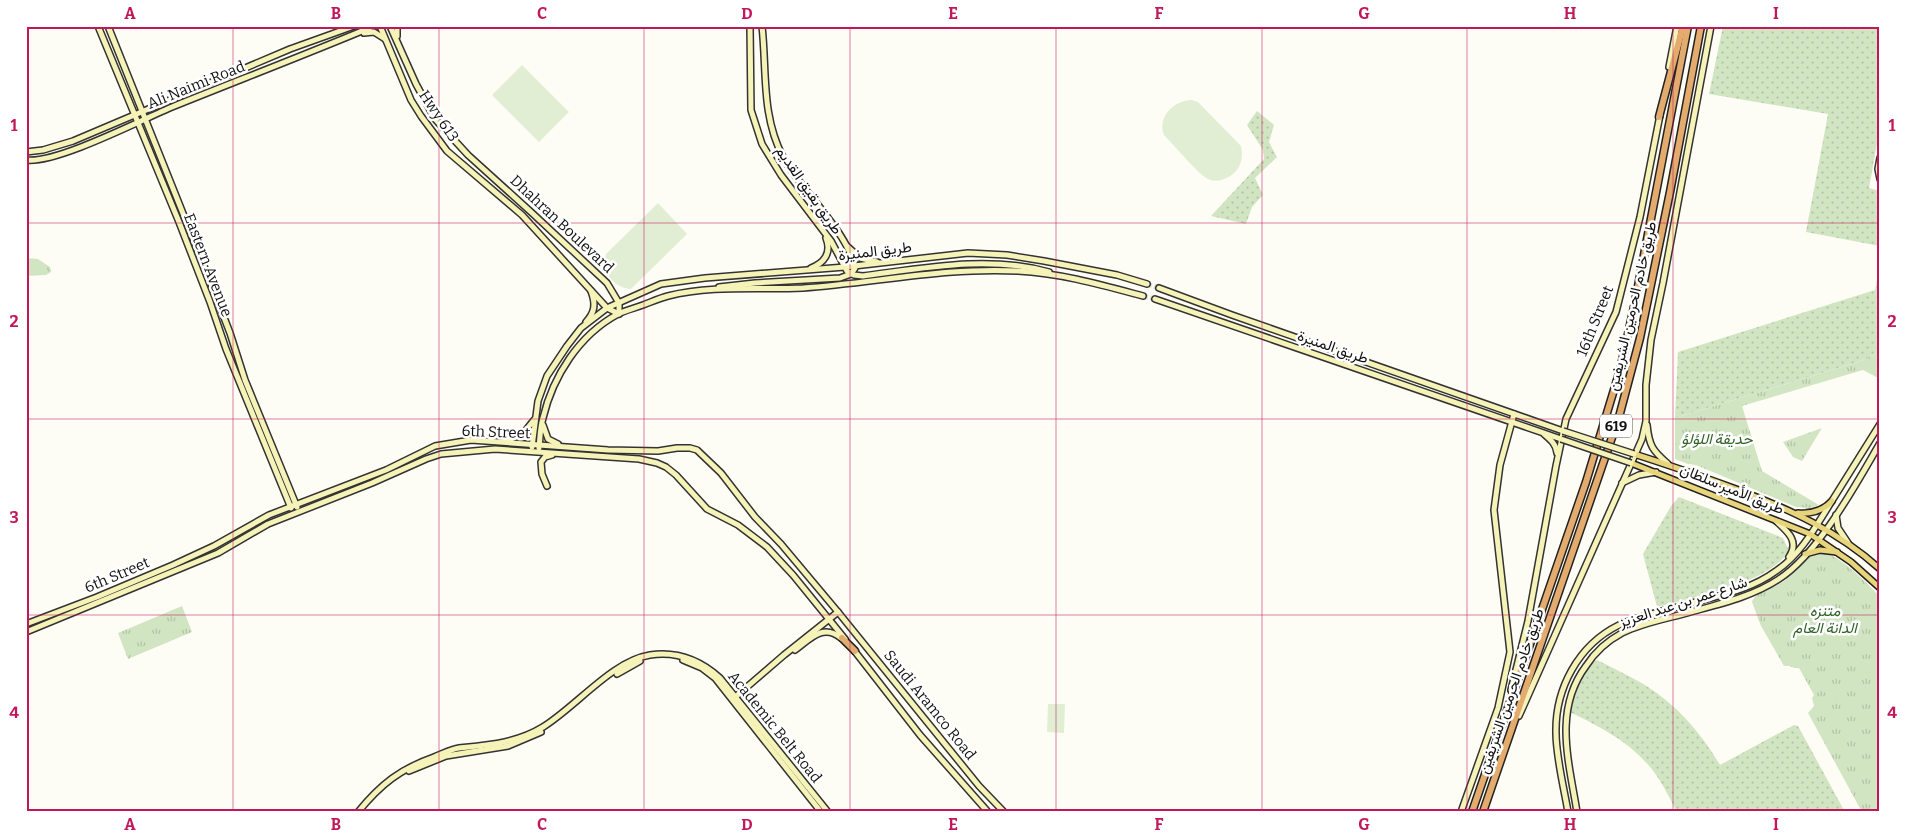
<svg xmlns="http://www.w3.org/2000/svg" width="1906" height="838" viewBox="0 0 1906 838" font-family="Bitter,Vazirmatn,serif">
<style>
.grass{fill:url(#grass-dots)}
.park{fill:url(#park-tufts)}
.pitch{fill:#e2eed3}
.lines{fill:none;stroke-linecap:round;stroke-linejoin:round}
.secondary-tunnel{stroke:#dadad3;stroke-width:5;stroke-dasharray:5 2.5;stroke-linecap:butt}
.secondary-casing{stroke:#333;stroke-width:8}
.primary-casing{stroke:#222;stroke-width:8}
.highway-casing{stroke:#222;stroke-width:9}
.secondary{stroke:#f6f3b8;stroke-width:5}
.primary{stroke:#e8d57b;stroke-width:5}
.highway{stroke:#e3ac6e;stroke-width:6}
.secondary-bridge-casing{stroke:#333;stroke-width:8;stroke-linecap:butt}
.secondary-bridge{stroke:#f6f3b8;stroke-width:5}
.grid{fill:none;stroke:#c2185b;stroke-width:1;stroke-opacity:0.55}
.labels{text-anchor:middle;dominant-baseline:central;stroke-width:5;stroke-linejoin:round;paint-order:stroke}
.shield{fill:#fff;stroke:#585858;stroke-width:1}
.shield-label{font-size:14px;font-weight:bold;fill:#111}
.street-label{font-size:15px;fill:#111;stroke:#fff}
.park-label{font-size:15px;font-style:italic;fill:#306228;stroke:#fff}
.neatline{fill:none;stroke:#c2185b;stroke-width:2}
.grid-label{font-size:16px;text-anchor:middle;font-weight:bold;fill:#c2185b}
</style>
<defs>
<pattern id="grass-dots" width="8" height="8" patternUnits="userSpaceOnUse" patternTransform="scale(1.25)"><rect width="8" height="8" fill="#d2e5c2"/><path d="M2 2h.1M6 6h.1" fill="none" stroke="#b3c3a6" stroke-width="1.8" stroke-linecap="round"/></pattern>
<pattern id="park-tufts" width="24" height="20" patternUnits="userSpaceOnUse" patternTransform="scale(1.25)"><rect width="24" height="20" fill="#d2e5c2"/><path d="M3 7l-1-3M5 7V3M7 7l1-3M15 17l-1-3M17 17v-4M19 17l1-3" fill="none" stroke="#b3c3a6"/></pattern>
</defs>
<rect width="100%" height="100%" fill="#fefdf5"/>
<g class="grass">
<path d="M 1723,26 L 1880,26 L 1880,127 L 1869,188 L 1880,191 L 1880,246 L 1806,232 L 1828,114 L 1709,94 Z"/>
<path d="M 1257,111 L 1274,125 L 1269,142 L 1277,157 L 1255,178 L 1263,195 L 1252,207 L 1246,224 L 1211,216 L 1264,159 L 1263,150 L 1247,125 Z"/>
<path d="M 1880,264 L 1880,352 L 1858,362 L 1675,418 L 1678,352 L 1875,290 Z"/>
<path d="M 1679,497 L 1783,538 L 1789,551 C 1768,584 1694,597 1657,607 L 1643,554 L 1671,506 Z"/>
<path d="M 1597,660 C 1613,668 1630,676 1645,685 C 1677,705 1701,733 1720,765 L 1794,725 L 1798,726 L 1845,812 L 1677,812 C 1670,799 1663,784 1654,772 C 1632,743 1602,728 1570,712 C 1572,697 1581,665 1597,660 Z"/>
</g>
<g class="park">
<path d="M 26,258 L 38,259 L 50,267 L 51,272 L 46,275 L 26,276 Z"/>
<path d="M 1880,352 L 1880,379 L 1863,370 L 1742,406 L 1762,471 L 1819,505 L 1811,508 L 1796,507 L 1696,465 L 1688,464 L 1675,459 L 1675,418 L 1858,362 Z"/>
<path d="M 1822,428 L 1802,461 L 1793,457 L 1783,442 Z"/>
<path d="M 1823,552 C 1840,556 1868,583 1880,597 L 1880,812 L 1862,812 L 1808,713 L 1814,706 L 1812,698 L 1814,695 L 1799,668 C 1794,669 1790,665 1784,666 L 1761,626 L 1752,602 C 1755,591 1775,587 1784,581 C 1797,571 1806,554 1823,552 Z"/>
<path d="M 182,606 L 192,632 L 128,659 L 118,633 Z"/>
</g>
<g class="pitch">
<path d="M 522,65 L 569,112 L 539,142 L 492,95 Z"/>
<path d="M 1192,100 L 1198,102 L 1241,146 C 1243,155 1242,164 1236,171 C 1230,178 1217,184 1208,179 C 1199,175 1173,144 1164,135 C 1157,117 1174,100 1192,100 Z"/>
<path d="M 658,203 L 687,234 L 631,289 C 614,289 600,270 606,254 Z"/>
<path d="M 1048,704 L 1065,704 L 1064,733 L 1047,732 Z"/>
</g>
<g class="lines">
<g class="secondary-tunnel">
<path d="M 1147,284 L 1159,288"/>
<path d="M 1143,296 L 1155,299"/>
</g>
<g class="secondary-casing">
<g id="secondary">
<path d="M 98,26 L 179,222 L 210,302 L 226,349 L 291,508"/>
<path d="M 108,26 L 208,276 L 230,333 L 245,380 L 297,507"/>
<path d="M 380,26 L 411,100 L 421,116 L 447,151 L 522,215 L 607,308 L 619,314"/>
<path d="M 390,26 L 416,84 L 435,119 L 468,155 L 531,212 L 607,283 L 619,303 L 619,314"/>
<path d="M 750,26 L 751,110 L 762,144 L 781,175 L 831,241 L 847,271 L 854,275 L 863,276 C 924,268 988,255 1049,272"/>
<path d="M 364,33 L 374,32 L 385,39"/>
<path d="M 397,36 L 397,26"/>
<path d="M 1669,67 L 1677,26"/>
<path d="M 26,152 L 43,150 L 73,141 L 290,49 L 354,26"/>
<path d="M 1880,158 L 1878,169 L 1880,179"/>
<path d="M 26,160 C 56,164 141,120 172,107 C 239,80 307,54 374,26"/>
<path d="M 848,247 L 860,258 L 877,262"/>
<path d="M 811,268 C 824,263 832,253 826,238"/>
<path d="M 719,287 L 755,283 L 840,278 L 851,274 L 855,268 C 847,230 802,192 783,157 C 761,115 767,71 762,26"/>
<path d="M 1159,288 L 1232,315 L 1563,431"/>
<path d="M 1155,299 L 1561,439"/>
<path d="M 586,322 C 595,312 596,304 591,291"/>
<path d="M 543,425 L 548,439 L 558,444"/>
<path d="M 1647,425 C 1649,446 1653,451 1668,464"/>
<path d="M 1544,434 C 1551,440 1556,444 1557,453"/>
<path d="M 505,441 L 522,435 L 534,420"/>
<path d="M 532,447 L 538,401 L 547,376 L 567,346 L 581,328 L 607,308 L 661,284 L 705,278 L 845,267 L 968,253 L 1007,255 L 1044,261 L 1117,275 L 1147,284"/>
<path d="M 539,448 C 540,438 540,428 543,418 C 553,376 579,335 618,314 C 626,310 635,308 643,305 C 651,302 660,298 668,296 C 712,285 759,290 803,288 C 875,283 946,267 1018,271 C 1060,273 1102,285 1143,296"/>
<path d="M 1622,483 L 1639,475 L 1656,472"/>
<path d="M 547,486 L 542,474 L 541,462 L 545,457 L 552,455"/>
<path d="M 1836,515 L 1838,528 L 1848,543"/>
<path d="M 1776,521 C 1787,531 1800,541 1789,557"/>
<path d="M 26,624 L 97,597 L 173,565 L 214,546 L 269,515 L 386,470 L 435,446 L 471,440 L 608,450 L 658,451 L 677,448 L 690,448 L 697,450 L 721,473 L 755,517 L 781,544 L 838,612 L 979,786 L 1004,812"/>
<path d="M 26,632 L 218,553 L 268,524 L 372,483 L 426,459 L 441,454 L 495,449 L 639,459 L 657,463 L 666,467 L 676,475 L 707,509 L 738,525 L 767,547 L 793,575 L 845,639"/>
<path d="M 853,649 L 920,735 L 988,812"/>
<path d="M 795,650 C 810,639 823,623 841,638"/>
<path d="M 683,660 L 702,668 L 715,678 L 821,812"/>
<path d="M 617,674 L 640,661"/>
<path d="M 1511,690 L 1528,621 L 1556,466 L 1566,419 L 1616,312 L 1640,217 L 1660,115"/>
<path d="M 733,699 L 784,655 L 838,612"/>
<path d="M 1519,716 L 1642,439 L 1646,421 L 1646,385 L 1651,340 L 1663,283 L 1711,26"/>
<path d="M 409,771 L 446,756 L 508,746 L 541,732"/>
<path d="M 358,812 C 381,784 400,769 434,757 C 442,754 451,749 459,748 C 489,745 517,743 543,727 C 577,706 612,661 650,655 C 677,651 700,660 720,678 L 828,812"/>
<path d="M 1461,812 L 1498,708 L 1510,652 L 1494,510 L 1500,465 L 1514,414"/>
<path d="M 1568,812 C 1564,788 1556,757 1556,733 C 1555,689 1578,645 1619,625 C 1639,616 1663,611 1684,605 C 1716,596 1749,591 1776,571 C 1800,555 1815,528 1830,504 C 1847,477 1863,451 1880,424"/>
<path d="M 1577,812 C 1569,762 1553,710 1586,666 C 1595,652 1607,641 1622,633 C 1644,622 1671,618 1694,611 C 1724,603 1753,596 1779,579 C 1819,553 1856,484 1880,443"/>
</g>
</g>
<g class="primary-casing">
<g id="primary">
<path d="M 1634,454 C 1669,465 1703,477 1736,489 C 1789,509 1838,531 1880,569"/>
<path d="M 1631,463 L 1810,534 L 1851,562 L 1880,588"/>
<path d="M 1798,513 C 1811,514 1823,511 1832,501"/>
<path d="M 1805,554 L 1820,550 L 1837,552"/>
</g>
</g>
<g class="highway-casing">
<g id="highway">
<path d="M 1659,117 L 1683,26"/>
<path d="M 842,638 L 855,651"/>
<path d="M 1472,812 L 1586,482 L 1620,370 L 1634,307 L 1688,26"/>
<path d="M 1483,812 L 1619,417 L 1640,338 L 1670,192 L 1701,26"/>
</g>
</g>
<use href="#secondary" class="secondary"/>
<use href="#primary" class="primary"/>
<use href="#highway" class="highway"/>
<g class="secondary-bridge-casing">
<g id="secondary-bridge">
<path d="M 1563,431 L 1634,454"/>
<path d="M 1561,439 L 1631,463"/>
</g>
</g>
<use href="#secondary-bridge" class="secondary-bridge"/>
</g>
<path class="grid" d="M 233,26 L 233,812M 439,26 L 439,812M 644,26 L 644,812M 850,26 L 850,812M 1056,26 L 1056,812M 1262,26 L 1262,812M 1467,26 L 1467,812M 1673,26 L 1673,812M 26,223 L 1880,223M 26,419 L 1880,419M 26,615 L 1880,615"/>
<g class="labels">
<rect class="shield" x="1600" y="414.5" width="32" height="23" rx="4"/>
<g class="shield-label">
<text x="1616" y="426">619</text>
</g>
<g class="street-label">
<text transform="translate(196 85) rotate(-22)">Ali Naimi Road</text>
<text transform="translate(439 116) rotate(56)">Hwy 613</text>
<text transform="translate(809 190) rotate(55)">طريق بقيق القديم</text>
<text transform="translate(562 224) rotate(43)">Dhahran Boulevard</text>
<text transform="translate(875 251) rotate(-7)">طريق المنيرة</text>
<text transform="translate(208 265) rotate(69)">Eastern Avenue</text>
<text transform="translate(1632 306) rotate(-77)">طريق خادم الحرمين الشريفين</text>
<text transform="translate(1595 321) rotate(-68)">16th Street</text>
<text transform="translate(1333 347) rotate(19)">طريق المنيرة</text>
<text transform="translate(496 432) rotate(2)">6th Street</text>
<text transform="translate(1732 489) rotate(22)">طريق الأمير سلطان</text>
<text transform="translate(117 575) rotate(-23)">6th Street</text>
<text transform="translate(1683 602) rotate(-18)">شارع عمر بن عبد العزيز</text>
<text transform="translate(1511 691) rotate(-71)">طريق خادم الحرمين الشريفين</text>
<text transform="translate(930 705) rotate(51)">Saudi Aramco Road</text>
<text transform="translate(775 727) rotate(51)">Academic Belt Road</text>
</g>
<g class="park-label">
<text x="1717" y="439">حديقة اللؤلؤ</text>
<text x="1825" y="611">متنزه<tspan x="1825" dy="17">الدانة العام</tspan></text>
</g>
</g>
<rect width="1906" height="838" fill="none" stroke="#ffffff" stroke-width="55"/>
<rect x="28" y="28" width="1850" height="782" class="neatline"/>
<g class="grid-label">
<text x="130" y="19">A</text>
<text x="336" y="19">B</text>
<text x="542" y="19">C</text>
<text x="747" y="19">D</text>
<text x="953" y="19">E</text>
<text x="1159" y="19">F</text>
<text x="1364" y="19">G</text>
<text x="1570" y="19">H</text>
<text x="1776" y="19">I</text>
<text x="14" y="131">1</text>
<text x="1892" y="131">1</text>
<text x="14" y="327">2</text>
<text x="1892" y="327">2</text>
<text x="14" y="523">3</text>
<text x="1892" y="523">3</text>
<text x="14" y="718">4</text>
<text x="1892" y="718">4</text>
<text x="130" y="830">A</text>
<text x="336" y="830">B</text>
<text x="542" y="830">C</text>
<text x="747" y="830">D</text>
<text x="953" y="830">E</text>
<text x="1159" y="830">F</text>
<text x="1364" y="830">G</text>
<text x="1570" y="830">H</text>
<text x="1776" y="830">I</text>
</g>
</svg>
